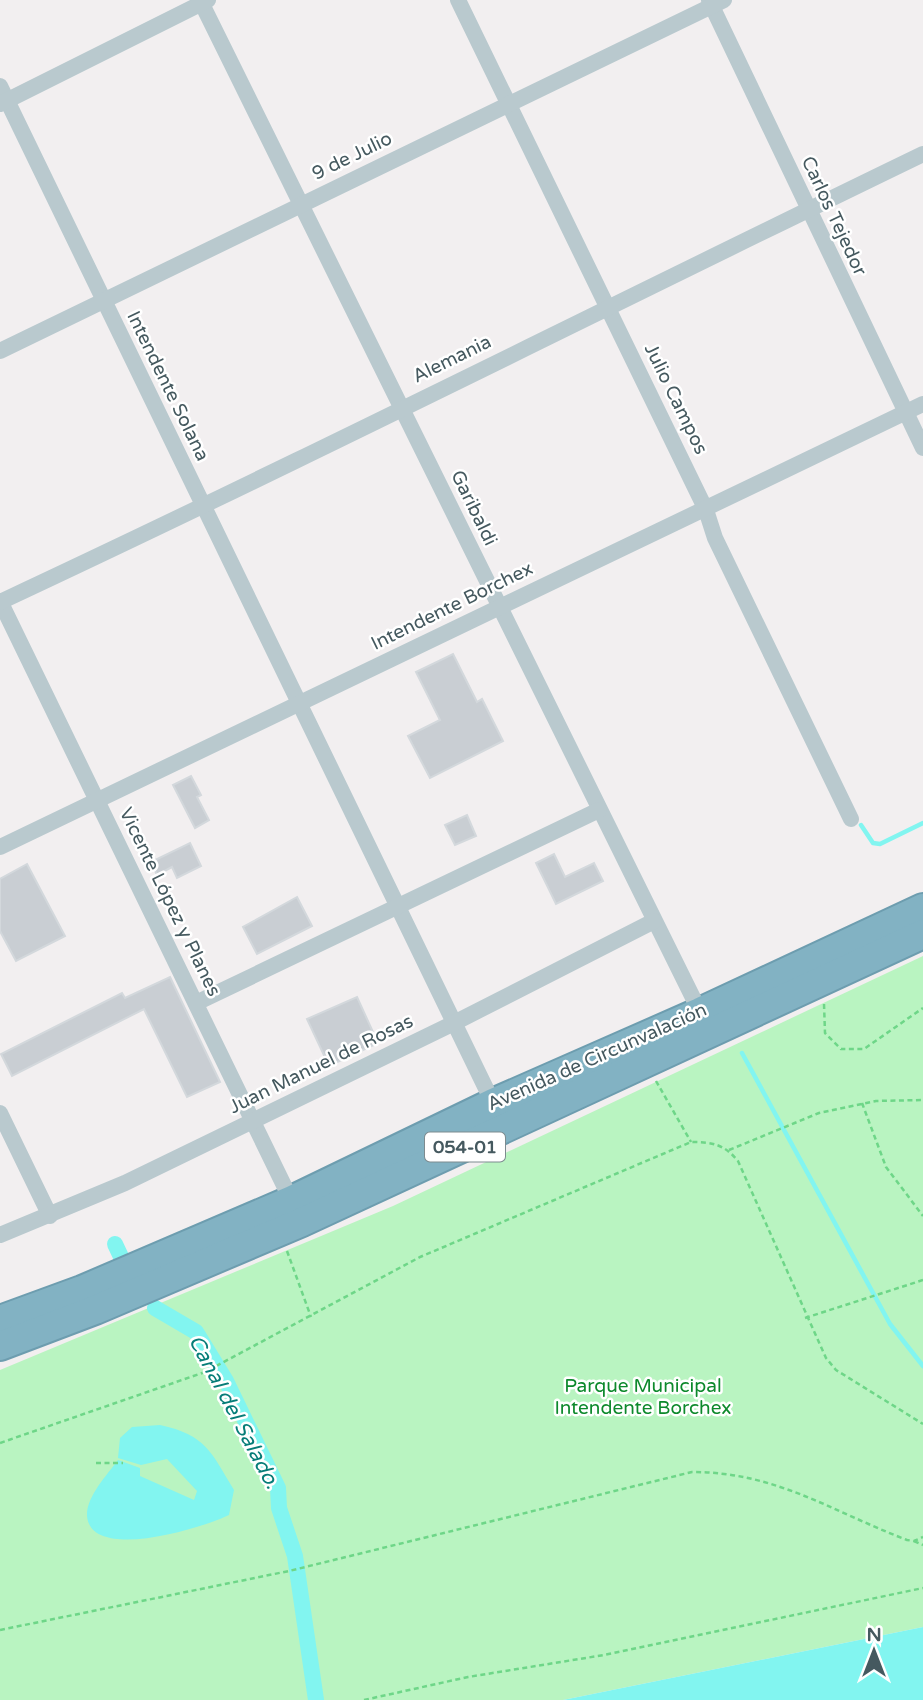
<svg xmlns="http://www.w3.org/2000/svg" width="923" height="1700" viewBox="0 0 923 1700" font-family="'Varela Round',sans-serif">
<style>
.green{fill:#b9f4c1}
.water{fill:#82f5f0}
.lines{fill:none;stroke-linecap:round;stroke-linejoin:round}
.stream{stroke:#82f5f0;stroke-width:4.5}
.canal{stroke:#82f5f0;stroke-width:16}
.building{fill:#c9ced3;stroke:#d3d8dc;stroke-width:2}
.highway-casing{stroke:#6d9daf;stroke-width:32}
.path{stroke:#6ed688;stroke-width:2.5;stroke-dasharray:5 3.5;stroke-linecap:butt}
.street{stroke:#b9c9ce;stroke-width:16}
.highway{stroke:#82b2c3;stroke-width:28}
.labels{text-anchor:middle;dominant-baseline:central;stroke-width:5;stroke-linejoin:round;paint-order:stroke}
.shield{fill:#fff;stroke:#7d8b8f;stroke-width:2}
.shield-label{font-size:18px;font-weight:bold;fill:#45595f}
.street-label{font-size:19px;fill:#45595f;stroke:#fff}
.park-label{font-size:19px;fill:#0d892c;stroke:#fff}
.water-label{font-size:21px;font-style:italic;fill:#067d78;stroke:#fff}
</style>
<rect width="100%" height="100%" fill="#f2eff0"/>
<path class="green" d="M 923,956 L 923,1627 L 563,1700 L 0,1700 L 0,1370 L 393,1206 Z"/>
<g class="water">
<path d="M 160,1425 C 206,1435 211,1452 234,1490 L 229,1515 C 205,1527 91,1563 87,1516 C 86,1497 107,1475 118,1460 L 140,1468 L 140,1476 L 194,1500 L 197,1491 L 167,1459 L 141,1465 L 118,1458 L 120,1438 L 132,1427 Z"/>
<path d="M 923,1627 L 923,1700 L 563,1700 Z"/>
</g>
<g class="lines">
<g class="stream">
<path d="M 861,825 L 873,843 L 880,844 L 923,823"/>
<path d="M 742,1053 L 890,1324 L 923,1366"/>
</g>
<g class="canal">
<path d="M 115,1244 L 123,1261"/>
<path d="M 155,1308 L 196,1332 L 226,1381 L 278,1488 L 279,1508 L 295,1556 L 316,1700"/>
</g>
</g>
<g class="building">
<path d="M 453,654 L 477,702 L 482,699 L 503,741 L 430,778 L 408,736 L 440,720 L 416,672 Z"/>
<path d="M 191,776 L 201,795 L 197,797 L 209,820 L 195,828 L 173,785 Z"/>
<path d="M 467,815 L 476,836 L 455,845 L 445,825 Z"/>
<path d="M 190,843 L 201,866 L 177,878 L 172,867 L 157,875 L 151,862 Z"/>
<path d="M 554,854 L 565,877 L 594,863 L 603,881 L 556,904 L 536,863 Z"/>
<path d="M 27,864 L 65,936 L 16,961 L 0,931 L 0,879 Z"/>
<path d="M 297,897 L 312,926 L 257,954 L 243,927 Z"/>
<path d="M 170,977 L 220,1082 L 187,1097 L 144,1009 L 12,1076 L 1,1054 L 122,993 L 125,998 Z"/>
<path d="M 357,997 L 378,1043 L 329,1066 L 307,1019 Z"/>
</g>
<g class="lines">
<g class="highway-casing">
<g id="highway">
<path d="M 0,1320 L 82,1290 L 292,1200 L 493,1103 L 700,1012 L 923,908"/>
<path d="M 0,1346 L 95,1310 L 302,1222 L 923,934"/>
</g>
</g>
<g class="path">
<path d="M 824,1004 L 825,1033 L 841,1049 L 864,1049 L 923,1008"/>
<path d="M 656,1081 L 691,1142"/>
<path d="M 862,1103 L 886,1167 L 923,1216"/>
<path d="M 729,1150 L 819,1113 L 876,1101 L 923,1100"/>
<path d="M 287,1251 L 311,1317"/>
<path d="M 805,1318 L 923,1280"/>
<path d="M 0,1443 L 205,1372 L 420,1257 L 691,1142 C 712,1142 724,1144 738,1161 L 826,1358 L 836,1370 L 923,1424"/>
<path d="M 96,1463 L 123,1463"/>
<path d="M 914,1541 L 923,1545"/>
<path d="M 0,1630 L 289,1571 L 692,1472 C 776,1472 831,1511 907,1540 L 914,1541 L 923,1537"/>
<path d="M 364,1700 L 468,1677 L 604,1655 L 923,1588"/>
</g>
<g class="street">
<path d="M 200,0 L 702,1016"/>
<path d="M 458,0 L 706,510 L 715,538 L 851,819"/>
<path d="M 709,0 L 923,448"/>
<path d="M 0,86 L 493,1103"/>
<path d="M 0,104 L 208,0"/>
<path d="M 0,351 L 724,0"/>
<path d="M 0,601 L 294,1206"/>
<path d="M 0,602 C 310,457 615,303 923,154"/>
<path d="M 0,847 L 923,404"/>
<path d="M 196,1003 L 599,810"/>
<path d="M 0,1113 L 50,1216"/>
<path d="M 0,1235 L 125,1183 L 454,1023 L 654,921"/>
</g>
<use href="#highway" class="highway"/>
</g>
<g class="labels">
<rect class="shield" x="425" y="1132.5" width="80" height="29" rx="5"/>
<g class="shield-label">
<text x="465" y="1147">054-01</text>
</g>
<g class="street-label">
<text transform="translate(352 156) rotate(-26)">9 de Julio</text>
<text transform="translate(834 216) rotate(65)">Carlos Tejedor</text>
<text transform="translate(452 359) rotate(-26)">Alemania</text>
<text transform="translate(168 386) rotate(64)">Intendente Solana</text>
<text transform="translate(676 399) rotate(64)">Julio Campos</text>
<text transform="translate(474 508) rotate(64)">Garibaldi</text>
<text transform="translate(452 606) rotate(-26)">Intendente Borchex</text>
<text transform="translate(170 902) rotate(64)">Vicente López y Planes</text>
<text transform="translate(597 1057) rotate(-24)">Avenida de Circunvalación</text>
<text transform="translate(321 1064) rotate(-26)">Juan Manuel de Rosas</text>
</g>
<g class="park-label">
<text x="643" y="1386">Parque Municipal<tspan x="643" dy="22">Intendente Borchex</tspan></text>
</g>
<g class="water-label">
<text transform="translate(234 1412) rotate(62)">Canal del Salado.</text>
</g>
</g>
<g transform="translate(874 1651)" stroke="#ffffff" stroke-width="5" paint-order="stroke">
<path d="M0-5L12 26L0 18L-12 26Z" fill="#45595f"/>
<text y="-10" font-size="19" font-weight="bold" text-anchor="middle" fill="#45595f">N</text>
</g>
</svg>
